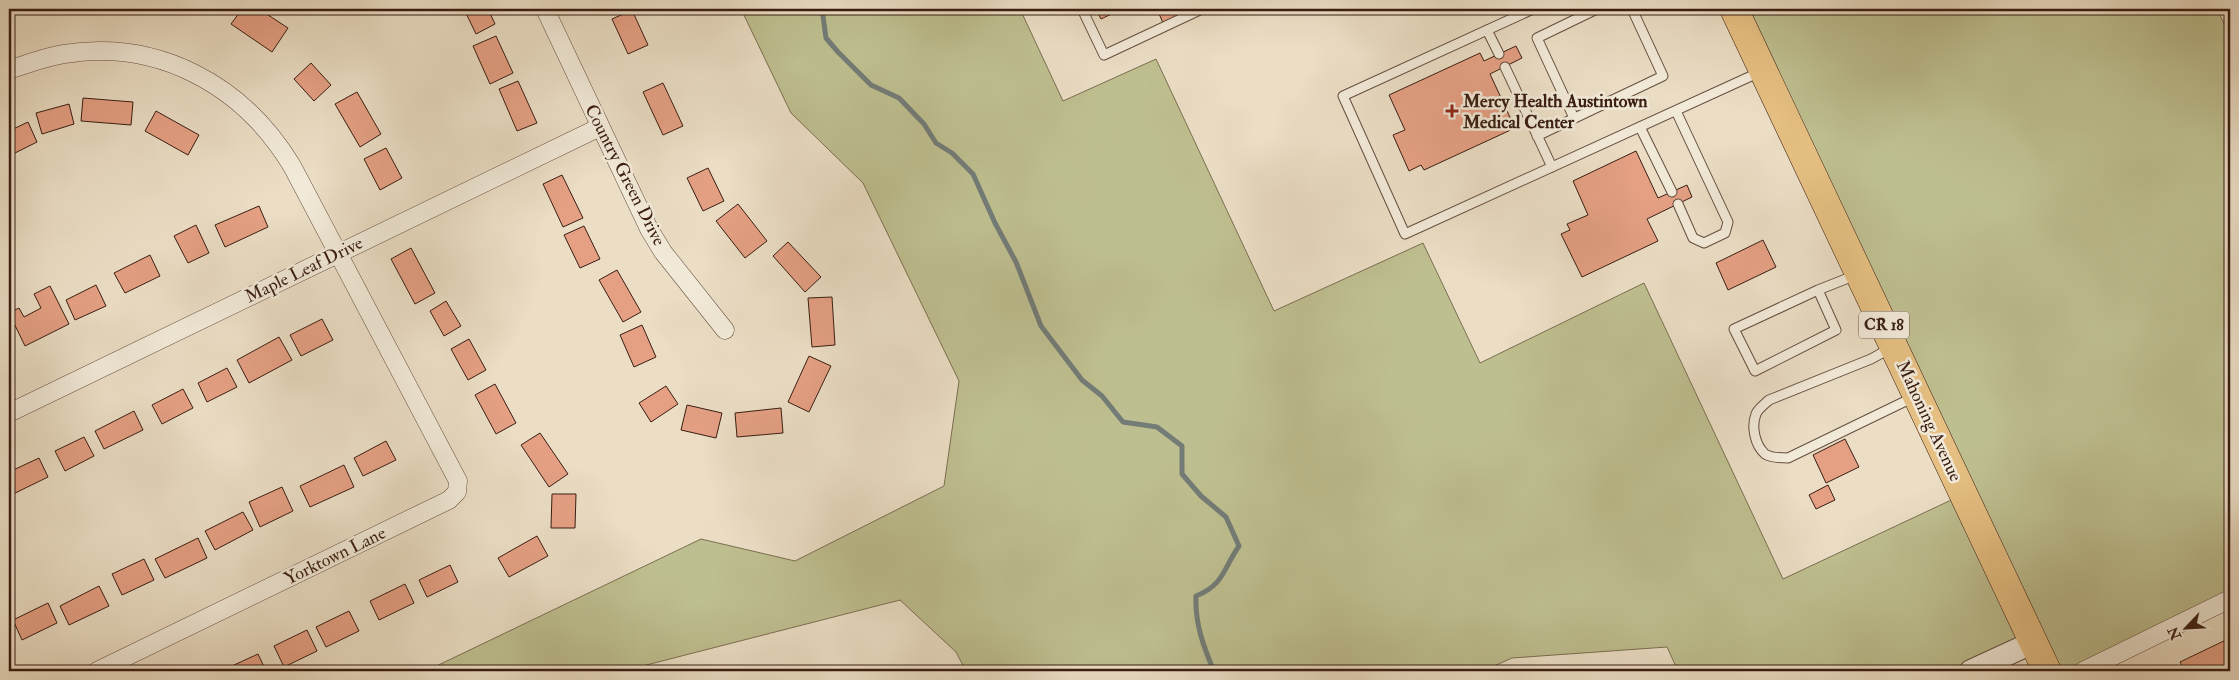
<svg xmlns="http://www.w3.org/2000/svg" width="2239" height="680" viewBox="0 0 2239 680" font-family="'IM FELL Double Pica',serif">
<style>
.green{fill:#bebf90;stroke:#7c6e51}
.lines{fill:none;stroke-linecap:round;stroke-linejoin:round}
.stream{stroke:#737c77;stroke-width:5}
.building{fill:#e5a084;stroke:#391d12}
.service-casing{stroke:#664d3f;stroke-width:11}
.minor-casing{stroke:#664d3f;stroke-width:19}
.tertiary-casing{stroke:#664d3f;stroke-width:24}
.primary-casing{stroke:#391d12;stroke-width:29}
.service{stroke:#f2ead9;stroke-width:9}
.minor{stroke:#f2ead9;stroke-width:18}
.tertiary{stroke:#f2ead9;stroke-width:22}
.primary{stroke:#e6bf82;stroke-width:28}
.poi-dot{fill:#8f2418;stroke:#f2ead9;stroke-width:2}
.labels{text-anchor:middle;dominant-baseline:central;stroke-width:5;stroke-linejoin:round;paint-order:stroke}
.shield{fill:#f2ead9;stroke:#705a4e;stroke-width:1}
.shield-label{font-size:16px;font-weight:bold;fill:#391d12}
.poi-label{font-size:18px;font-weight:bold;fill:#391d12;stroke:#f2ead9;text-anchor:start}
.street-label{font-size:18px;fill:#391d12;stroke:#f2ead9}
</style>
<rect width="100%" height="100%" fill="#ebdec5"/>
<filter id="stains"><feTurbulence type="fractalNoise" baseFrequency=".004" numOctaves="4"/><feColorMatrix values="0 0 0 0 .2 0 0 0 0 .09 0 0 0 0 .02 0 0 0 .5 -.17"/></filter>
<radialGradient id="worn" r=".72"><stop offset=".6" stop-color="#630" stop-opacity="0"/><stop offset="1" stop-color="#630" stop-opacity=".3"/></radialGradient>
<path class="green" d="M 741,9 L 1020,9 L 1063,101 L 1156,59 L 1274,311 L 1423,243 L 1480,363 L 1644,283 L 1783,579 L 1964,494 L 1734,9 L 2217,9 L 2230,36 L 2230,599 L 2083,671 L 2047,671 L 2034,642 L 1971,671 L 1678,671 L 1667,647 L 1512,658 L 1483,671 L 966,671 L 956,652 L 900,600 L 623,671 L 426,671 L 701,539 L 795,561 L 944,486 L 959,381 L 863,183 L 791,113 Z"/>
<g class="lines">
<path class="stream" d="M 822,9 L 826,38 L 838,52 L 871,85 L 899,98 L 924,124 L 936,143 L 952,153 L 973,174 L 995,223 L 1016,262 L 1041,326 L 1082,380 L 1102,396 L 1123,422 L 1157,427 L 1182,446 L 1182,474 L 1201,496 L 1226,517 L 1239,546 C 1223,569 1224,585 1196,596 C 1195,623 1203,646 1214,671"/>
</g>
<g class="building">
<path d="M 242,9 L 259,9 L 288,28 L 272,52 L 231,24 Z"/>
<path d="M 464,9 L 488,9 L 495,24 L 476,34 Z"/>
<path d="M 1096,9 L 1122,9 L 1101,19 Z"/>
<path d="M 1157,9 L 1193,9 L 1163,23 Z"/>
<path d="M 632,10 L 648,45 L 628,54 L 612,19 Z"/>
<path d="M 496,36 L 513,73 L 490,84 L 473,46 Z"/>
<path d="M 1516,46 L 1522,58 L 1490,74 L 1515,128 L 1424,170 L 1421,165 L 1409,171 L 1393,135 L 1405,130 L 1389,95 L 1480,53 L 1484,61 Z"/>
<path d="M 311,63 L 331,85 L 314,101 L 294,79 Z"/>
<path d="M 518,81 L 537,123 L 517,131 L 499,89 Z"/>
<path d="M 663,83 L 683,126 L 663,135 L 643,92 Z"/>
<path d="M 357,92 L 381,134 L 360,147 L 335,104 Z"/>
<path d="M 83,98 L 133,102 L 131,125 L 81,121 Z"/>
<path d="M 69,104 L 74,124 L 42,134 L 36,113 Z"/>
<path d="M 156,111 L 199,135 L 188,155 L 145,131 Z"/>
<path d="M 28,122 L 37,142 L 9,156 L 9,131 Z"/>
<path d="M 386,148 L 402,178 L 380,190 L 364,159 Z"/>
<path d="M 1636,151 L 1658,198 L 1687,185 L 1692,197 L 1647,219 L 1658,241 L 1582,277 L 1561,234 L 1570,230 L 1567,224 L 1588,215 L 1573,181 Z"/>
<path d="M 708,168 L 724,201 L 703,211 L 687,178 Z"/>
<path d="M 562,175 L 583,218 L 563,227 L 543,184 Z"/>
<path d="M 738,204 L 767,241 L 745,258 L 716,221 Z"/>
<path d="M 259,206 L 268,227 L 225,247 L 215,225 Z"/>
<path d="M 196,225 L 209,253 L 188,263 L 174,236 Z"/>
<path d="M 584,226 L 600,259 L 580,268 L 564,235 Z"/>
<path d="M 1763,240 L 1776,267 L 1728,290 L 1716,263 Z"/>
<path d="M 788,242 L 821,277 L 805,292 L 773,256 Z"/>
<path d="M 411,248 L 435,293 L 415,304 L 391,259 Z"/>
<path d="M 150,255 L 160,276 L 125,293 L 114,273 Z"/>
<path d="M 617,270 L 641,312 L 623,322 L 599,280 Z"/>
<path d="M 96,285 L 106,306 L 75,320 L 66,300 Z"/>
<path d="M 50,286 L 69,324 L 25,346 L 9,313 L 19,308 L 24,317 L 41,308 L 34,294 Z"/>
<path d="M 832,297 L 835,345 L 812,347 L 808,298 Z"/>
<path d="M 446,301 L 461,326 L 444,336 L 430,311 Z"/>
<path d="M 322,319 L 333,340 L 301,356 L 290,335 Z"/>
<path d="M 642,325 L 656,357 L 634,367 L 620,335 Z"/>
<path d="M 279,337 L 292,360 L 249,383 L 237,360 Z"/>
<path d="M 469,339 L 486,370 L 468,380 L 451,349 Z"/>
<path d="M 809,356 L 831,366 L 809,412 L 788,402 Z"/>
<path d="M 227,368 L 237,387 L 207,402 L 198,383 Z"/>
<path d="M 495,384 L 516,423 L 496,434 L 475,395 Z"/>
<path d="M 666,386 L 678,404 L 651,422 L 639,403 Z"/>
<path d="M 183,389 L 193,408 L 162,424 L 152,405 Z"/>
<path d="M 687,405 L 722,413 L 716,438 L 681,430 Z"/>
<path d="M 781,408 L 783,433 L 737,437 L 735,413 Z"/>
<path d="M 134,411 L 143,430 L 104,449 L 95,431 Z"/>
<path d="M 540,433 L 568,474 L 549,487 L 521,445 Z"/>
<path d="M 84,437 L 94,456 L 65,471 L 55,451 Z"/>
<path d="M 1845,439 L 1859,467 L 1826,483 L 1813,455 Z"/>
<path d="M 386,441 L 396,460 L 363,476 L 354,458 Z"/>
<path d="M 39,458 L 48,477 L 9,496 L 9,472 Z"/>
<path d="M 344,465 L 354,487 L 310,507 L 300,486 Z"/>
<path d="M 1828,485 L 1835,500 L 1816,509 L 1809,495 Z"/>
<path d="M 282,487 L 293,511 L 260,527 L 249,502 Z"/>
<path d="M 552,494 L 576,494 L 575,528 L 551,528 Z"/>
<path d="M 243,512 L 253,530 L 215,550 L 205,531 Z"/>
<path d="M 537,536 L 548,556 L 509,577 L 498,558 Z"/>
<path d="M 198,538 L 207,558 L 165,578 L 155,559 Z"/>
<path d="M 144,559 L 154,580 L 122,595 L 112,574 Z"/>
<path d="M 450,565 L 458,582 L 427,597 L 419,580 Z"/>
<path d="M 405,584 L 414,603 L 379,620 L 370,601 Z"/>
<path d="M 99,586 L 109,606 L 69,625 L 60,606 Z"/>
<path d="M 48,603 L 57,623 L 22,640 L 13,620 Z"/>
<path d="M 349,611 L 359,631 L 326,647 L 316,627 Z"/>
<path d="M 307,630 L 317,651 L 284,667 L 274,646 Z"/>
<path d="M 2230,638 L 2230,671 L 2185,671 L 2180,662 Z"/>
<path d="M 258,654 L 266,671 L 221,671 Z"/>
</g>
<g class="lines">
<g class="service-casing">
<g id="service">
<path d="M 1082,9 L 1104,55 L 1202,9"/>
<path d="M 1533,9 L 1343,96 L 1405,234 L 1760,72"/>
<path d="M 1487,30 L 1499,54"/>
<path d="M 1505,67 L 1552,167"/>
<path d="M 1676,111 L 1728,222 L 1725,233 L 1704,243 L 1693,238 L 1678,204"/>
<path d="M 1574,118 L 1537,38 L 1597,9"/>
<path d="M 1640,127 L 1672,192"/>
<path d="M 1537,136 L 1663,76 L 1632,9"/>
<path d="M 1818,290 L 1836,330 L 1755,371 L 1734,329 L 1818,290 L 1856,275"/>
<path d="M 1891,348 L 1871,359 L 1769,400 C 1765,404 1758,409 1756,414 C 1751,427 1755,445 1765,454 C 1771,458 1781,458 1788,458 L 1914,397"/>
</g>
</g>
<g class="minor-casing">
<g id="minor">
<path d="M 545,9 L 649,229 L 663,252 L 725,330"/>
<path d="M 9,70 C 27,64 45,57 64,54 C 159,39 243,85 292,166 L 458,481 L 457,492 L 449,500 L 97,671"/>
<path d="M 9,413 L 600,127"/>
<path d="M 2083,671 L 2230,599"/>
</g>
</g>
<g class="tertiary-casing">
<path id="tertiary" d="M 1971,671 L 2034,642"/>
</g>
<g class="primary-casing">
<path id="primary" d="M 1734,9 L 2047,671"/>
</g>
<use href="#service" class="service"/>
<use href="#minor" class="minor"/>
<use href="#tertiary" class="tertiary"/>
<use href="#primary" class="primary"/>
</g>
<path class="poi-dot" d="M1449.5 103.5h5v5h5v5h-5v5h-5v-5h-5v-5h5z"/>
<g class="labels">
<rect class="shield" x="1859" y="311.5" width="50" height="27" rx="4"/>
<g class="shield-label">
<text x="1884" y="325">CR 18</text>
</g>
<g class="poi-label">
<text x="1463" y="101">Mercy Health Austintown<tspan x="1463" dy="21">Medical Center</tspan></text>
</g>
<g class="street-label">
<text transform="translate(625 175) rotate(63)">Country Green Drive</text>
<text transform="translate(304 270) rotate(-26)">Maple Leaf Drive</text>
<text transform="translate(1929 421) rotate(65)">Mahoning Avenue</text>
<text transform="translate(335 556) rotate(-26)">Yorktown Lane</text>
</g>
</g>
<rect width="2239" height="680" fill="none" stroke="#ebdec5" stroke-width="30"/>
<rect x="10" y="10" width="2219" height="660" fill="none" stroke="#391d12" stroke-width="2.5"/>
<rect x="15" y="15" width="2209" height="650" fill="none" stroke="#391d12"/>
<g transform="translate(2186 628) rotate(245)" stroke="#f2ead9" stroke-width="4" paint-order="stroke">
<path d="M0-4L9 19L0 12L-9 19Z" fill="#391d12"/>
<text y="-8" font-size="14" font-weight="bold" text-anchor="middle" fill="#391d12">N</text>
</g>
<rect width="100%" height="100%" filter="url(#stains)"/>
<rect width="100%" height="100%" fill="url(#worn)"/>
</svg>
